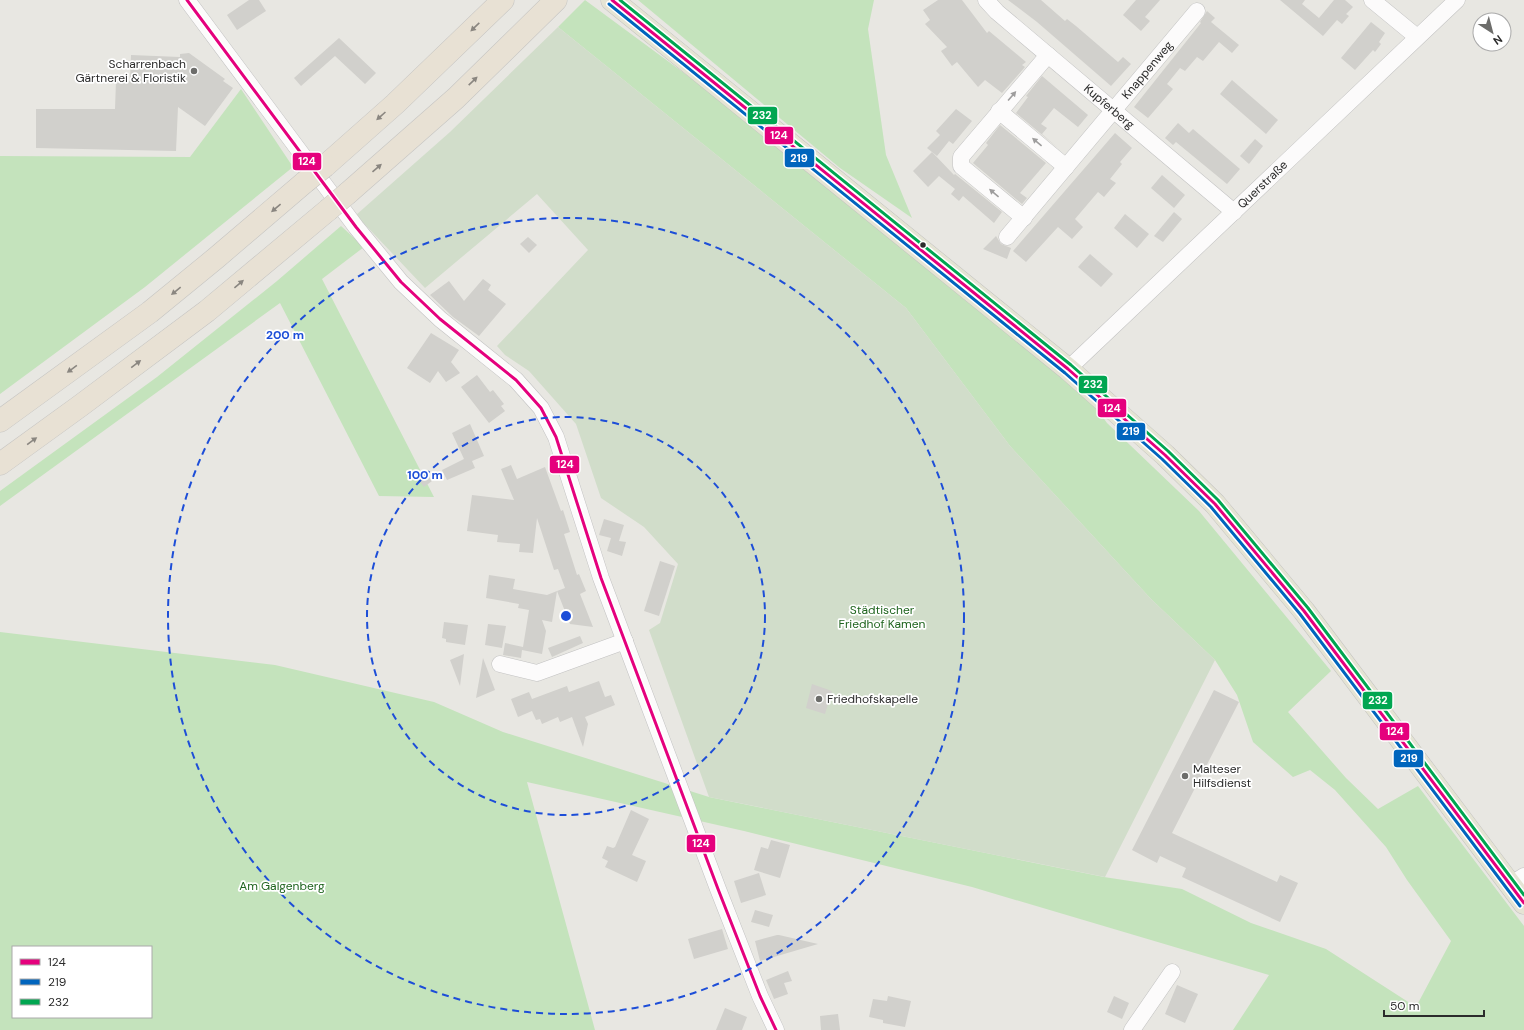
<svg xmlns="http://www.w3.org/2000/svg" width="1524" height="1030" viewBox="0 0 1524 1030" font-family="'DM Sans',sans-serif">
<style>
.green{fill:#c4e3bc;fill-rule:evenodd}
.cemetery{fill:#d1ddca}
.building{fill:#d1d0cc}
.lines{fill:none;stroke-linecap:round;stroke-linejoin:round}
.street-casing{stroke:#c2c2c2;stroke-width:17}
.primary-casing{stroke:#c5c4c2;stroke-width:23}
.highway-casing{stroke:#c5c4c2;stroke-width:23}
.street{stroke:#fcfbfb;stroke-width:16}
.primary{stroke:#e5e4d4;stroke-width:22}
.highway{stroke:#e8e1d4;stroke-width:22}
.highway-bridge-casing{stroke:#c5c4c2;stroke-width:23;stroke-linecap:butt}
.highway-bridge{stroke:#e8e1d4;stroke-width:22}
.bus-1-casing{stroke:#fff;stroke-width:6}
.bus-2-casing{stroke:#fff;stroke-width:6}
.bus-3-casing{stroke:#fff;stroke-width:6}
.bus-1{stroke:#e5007d;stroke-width:3}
.bus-2{stroke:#0065bd;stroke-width:3}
.bus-3{stroke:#00a651;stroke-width:3}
.oneway{fill:#8a8680}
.oneway2{fill:#9e9d9d}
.ring{fill:none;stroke:#1d4ed8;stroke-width:2;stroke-dasharray:7 5}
.poi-dot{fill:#6d6d6b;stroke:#fff;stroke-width:1.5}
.bus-dot{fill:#2b2b2b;stroke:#fff;stroke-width:1.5}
.labels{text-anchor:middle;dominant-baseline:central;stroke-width:3.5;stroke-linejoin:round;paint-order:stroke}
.poi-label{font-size:12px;fill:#2b2b2b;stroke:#fff;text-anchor:start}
.street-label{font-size:12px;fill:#2b2b2b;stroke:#fff}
.park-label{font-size:12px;fill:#1f641e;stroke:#fff}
.centre{fill:#1d4ed8;stroke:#fff;stroke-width:2}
.ring-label{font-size:12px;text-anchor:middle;font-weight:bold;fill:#1d4ed8;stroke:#fff;stroke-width:3.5;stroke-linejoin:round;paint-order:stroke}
.line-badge{stroke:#fff;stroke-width:1.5}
.badge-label{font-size:11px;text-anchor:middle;font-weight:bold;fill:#fff}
</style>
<rect width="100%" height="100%" fill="#e8e7e2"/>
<g class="green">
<path d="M 585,0 L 833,183 L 1073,375 L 1107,423 L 1199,511 L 1331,671 L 1288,712 L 1346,778 L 1378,809 L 1418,786 L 1524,926 L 1524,1030 L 1233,1030 L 1269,975 L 972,887 L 744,831 L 527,782 L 595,1030 L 0,1030 L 0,632 L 275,665 L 434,702 L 503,732 L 709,797 L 1104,877 L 1182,889 L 1251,923 L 1326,949 L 1416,1007 L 1451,941 L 1407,880 L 1386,847 L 1335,790 L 1310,770 L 1293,777 L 1253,742 L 1237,695 L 1215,660 L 1151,599 L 1010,446 L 906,308 L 558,27 ZM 13,947 L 151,947 L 151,1017 L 13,1017 Z"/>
<path d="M 638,0 L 874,0 L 868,29 L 886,155 L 912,218 L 840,168 Z"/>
<path d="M 241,89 L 293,167 L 145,287 L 0,394 L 0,156 L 190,157 Z"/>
<path d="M 341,226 L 364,247 L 322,279 L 434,497 L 379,496 L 280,303 L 0,506 L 0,491 L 157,377 L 277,281 Z"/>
</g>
<path class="cemetery" d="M 558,27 L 906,308 L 1010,446 L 1151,599 L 1215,660 L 1105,877 L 709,797 L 649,630 L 660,623 L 678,564 L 644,527 L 601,498 L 576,424 L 529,371 L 505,355 L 497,346 L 588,250 L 537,194 L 425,288 L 356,215 L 450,132 Z"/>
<g class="building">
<path d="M 249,0 L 259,0 L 266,11 L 237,30 L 227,15 Z"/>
<path d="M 938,0 L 962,0 L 987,33 L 989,31 L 1026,62 L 1022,65 L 1025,67 L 1002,93 L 985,80 L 978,87 L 957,62 L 952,66 L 941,51 L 947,47 L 925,24 L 930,20 L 923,10 Z"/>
<path d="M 1008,0 L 1041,0 L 1065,21 L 1067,19 L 1076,26 L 1118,62 L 1123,57 L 1131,64 L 1111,86 L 1037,22 Z"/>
<path d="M 1136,0 L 1160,0 L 1145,17 L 1150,21 L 1141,31 L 1123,15 Z"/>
<path d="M 1280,0 L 1305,0 L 1302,4 L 1319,18 L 1334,0 L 1345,0 L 1353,7 L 1346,14 L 1349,16 L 1342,24 L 1337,20 L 1323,36 Z"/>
<path d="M 1207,11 L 1215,18 L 1211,22 L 1239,45 L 1232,53 L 1219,42 L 1203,61 L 1197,57 L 1185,71 L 1180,68 L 1167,84 L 1173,89 L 1148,118 L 1134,107 L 1201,23 L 1200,22 Z"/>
<path d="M 1371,22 L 1385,33 L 1379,42 L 1381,44 L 1375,52 L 1373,50 L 1355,70 L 1341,58 Z"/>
<path d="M 339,38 L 376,73 L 365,84 L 335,56 L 301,86 L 294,78 Z"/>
<path d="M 189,53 L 225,79 L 223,81 L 233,88 L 205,126 L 178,107 L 176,151 L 36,148 L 36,109 L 115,109 L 116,81 L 130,81 L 131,55 L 180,57 L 180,54 Z"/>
<path d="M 1042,76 L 1088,115 L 1078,127 L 1054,108 L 1041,124 L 1047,128 L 1042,134 L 1058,148 L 1016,113 L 1028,97 L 1026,96 Z"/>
<path d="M 1232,80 L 1278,120 L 1266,134 L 1220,94 Z"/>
<path d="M 956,109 L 972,121 L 953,144 L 949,141 L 937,156 L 927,148 L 940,135 L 936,131 Z"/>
<path d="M 1178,123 L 1189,133 L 1193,129 L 1240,169 L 1227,184 L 1176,142 L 1173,145 L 1165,138 Z"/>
<path d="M 1000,125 L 1046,163 L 1020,193 L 1027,198 L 1022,204 L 973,163 L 988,145 L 986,143 Z"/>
<path d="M 1115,133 L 1132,148 L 1120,162 L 1122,164 L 1110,179 L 1116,183 L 1104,197 L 1098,192 L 1075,219 L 1083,227 L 1072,239 L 1058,227 L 1026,262 L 1013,251 Z"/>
<path d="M 1255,139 L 1263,146 L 1249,164 L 1240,156 Z"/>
<path d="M 932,152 L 954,175 L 955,174 L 1002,212 L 994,223 L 963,196 L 959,201 L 951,194 L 955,189 L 939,176 L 928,187 L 913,171 Z"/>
<path d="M 1162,175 L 1185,195 L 1174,208 L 1151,188 Z"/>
<path d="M 1174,212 L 1182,219 L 1163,242 L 1154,236 Z"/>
<path d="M 1125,214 L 1149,234 L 1137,248 L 1114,228 Z"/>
<path d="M 996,236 L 1001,244 L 1011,248 L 1007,259 L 983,249 Z"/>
<path d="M 528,237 L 537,245 L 529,253 L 520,244 Z"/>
<path d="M 1090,254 L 1113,274 L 1101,287 L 1078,267 Z"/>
<path d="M 483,279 L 491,285 L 488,290 L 506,304 L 479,336 L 453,317 L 430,295 L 449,281 L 464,301 Z"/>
<path d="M 431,333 L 459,350 L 451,362 L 460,373 L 446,382 L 438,371 L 430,383 L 407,368 Z"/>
<path d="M 477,375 L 490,392 L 493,390 L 504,404 L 501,406 L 505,411 L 489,423 L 461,387 Z"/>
<path d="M 470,424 L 484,456 L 472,461 L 475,468 L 447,480 L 442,470 L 464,459 L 452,433 Z"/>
<path d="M 511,465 L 517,479 L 545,467 L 561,511 L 563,510 L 570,532 L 564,534 L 577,575 L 579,574 L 586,591 L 580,594 L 593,627 L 570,624 L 557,591 L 565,588 L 558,569 L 554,570 L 537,518 L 533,553 L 519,552 L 520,544 L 497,542 L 498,535 L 467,531 L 472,495 L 514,500 L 501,469 Z"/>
<path d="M 425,471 L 432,481 L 424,487 L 417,478 Z"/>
<path d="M 604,519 L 624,525 L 619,541 L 626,542 L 622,556 L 607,551 L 611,538 L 599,535 Z"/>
<path d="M 660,561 L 675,566 L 659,616 L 644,611 Z"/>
<path d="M 489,575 L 515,579 L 513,589 L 547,595 L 557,591 L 552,622 L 542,620 L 546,631 L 542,654 L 522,650 L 521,658 L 503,655 L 505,643 L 523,647 L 529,610 L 518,608 L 519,604 L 486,598 Z"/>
<path d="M 444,622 L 468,625 L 465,645 L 446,642 L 446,639 L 442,638 Z"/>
<path d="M 488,624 L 506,626 L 502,648 L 485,645 Z"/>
<path d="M 580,636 L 583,643 L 552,657 L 548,648 Z"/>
<path d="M 464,654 L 460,686 L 450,660 Z"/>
<path d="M 483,658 L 495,690 L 476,698 Z"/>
<path d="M 599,681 L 605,697 L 611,695 L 615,705 L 585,717 L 588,724 L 583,747 L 572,717 L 560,722 L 558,717 L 542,724 L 540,719 L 536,720 L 532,711 L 518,717 L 511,699 L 529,692 L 532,699 L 567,686 L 569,692 Z"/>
<path d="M 812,684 L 832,691 L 825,714 L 806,708 Z"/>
<path d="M 1214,690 L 1239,702 L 1172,833 L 1277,882 L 1280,875 L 1298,883 L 1280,922 L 1182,877 L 1186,868 L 1160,856 L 1157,863 L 1132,850 Z"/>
<path d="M 631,810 L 649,819 L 632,855 L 646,861 L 637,882 L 605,867 L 608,861 L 602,858 L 607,846 L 613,848 L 615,847 Z"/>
<path d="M 771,840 L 790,845 L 780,878 L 754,870 L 761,847 L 768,849 Z"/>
<path d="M 759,873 L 766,895 L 741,903 L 734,881 Z"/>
<path d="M 755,910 L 773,915 L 769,927 L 751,922 Z"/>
<path d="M 722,929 L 728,949 L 694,959 L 688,939 Z"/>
<path d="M 777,935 L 779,935 L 818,944 L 760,961 L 755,941 Z"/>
<path d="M 788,971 L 792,981 L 784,983 L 788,994 L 774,999 L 766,980 Z"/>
<path d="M 1177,985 L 1198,994 L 1185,1023 L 1165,1014 Z"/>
<path d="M 888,996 L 911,1001 L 905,1027 L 883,1023 L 883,1020 L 869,1017 L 873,999 L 887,1001 Z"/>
<path d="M 1114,996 L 1129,1003 L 1122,1019 L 1107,1012 Z"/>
<path d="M 725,1008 L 747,1017 L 742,1030 L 716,1030 Z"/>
<path d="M 838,1014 L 840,1030 L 821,1030 L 820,1016 Z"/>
</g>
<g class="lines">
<g class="street-casing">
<g id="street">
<path d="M 187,0 L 356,227 L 401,282 L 440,319 L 516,380 L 541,408 L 556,437 L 601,578 L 718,889 L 760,996 L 776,1030"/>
<path id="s1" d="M 986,0 L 997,12 L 1234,212"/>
<path d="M 1372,0 L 1417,37"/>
<path d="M 999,111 L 1066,167"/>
<path d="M 1024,218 L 961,166 L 961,157 L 1048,55"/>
<path id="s2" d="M 1007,237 L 1197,11"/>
<path id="s3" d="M 1068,369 L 1457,0"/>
<path d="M 500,664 L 537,673 L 625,641"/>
<path d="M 1510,885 L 1524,876"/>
<path d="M 1132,1030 L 1172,972"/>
</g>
</g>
<g class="primary-casing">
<path id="primary" d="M 612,0 L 1068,369 L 1165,455 L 1215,504 L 1304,611 L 1524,903"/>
</g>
<g class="highway-casing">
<g id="highway">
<path d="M 325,166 L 395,104 L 503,0"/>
<path d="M 348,193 L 456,98 L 556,0"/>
<path d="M 0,421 L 150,312 L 216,258 L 305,182"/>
<path d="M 0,464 L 80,406 L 207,311 L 328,210"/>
</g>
</g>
<use href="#street" class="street"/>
<use href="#primary" class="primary"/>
<use href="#highway" class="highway"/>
<g class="highway-bridge-casing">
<g id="highway-bridge">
<path d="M 305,182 L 325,166"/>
<path d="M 328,210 L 348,193"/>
</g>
</g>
<use href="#highway-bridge" class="highway-bridge"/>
<g class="bus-1-casing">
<g id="bus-1">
<path d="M 187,0 L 356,227 L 401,282 L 440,319 L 516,380 L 541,408 L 556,437 L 601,578 L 718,889 L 760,996 L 776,1030"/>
<path d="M 612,0 L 1068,369 L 1165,455 L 1215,504 L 1304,611 L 1524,903"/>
</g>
</g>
<g class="bus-2-casing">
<path id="bus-2" d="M 609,4 L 1065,373 L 1162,459 L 1211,507 L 1300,614 L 1520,906"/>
</g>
<g class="bus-3-casing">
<path id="bus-3" d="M 620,0 L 1071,365 L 1168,451 L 1218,500 L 1308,608 L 1524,895"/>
</g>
<use href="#bus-1" class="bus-1"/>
<use href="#bus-2" class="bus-2"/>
<use href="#bus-3" class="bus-3"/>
</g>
<defs><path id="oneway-solid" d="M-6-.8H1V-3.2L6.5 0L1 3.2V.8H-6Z"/></defs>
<g class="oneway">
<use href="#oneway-solid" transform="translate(475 27) rotate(136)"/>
<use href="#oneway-solid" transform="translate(473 81) rotate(-44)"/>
<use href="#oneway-solid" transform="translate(381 116) rotate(138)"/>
<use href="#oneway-solid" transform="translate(377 168) rotate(-41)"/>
<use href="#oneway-solid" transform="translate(276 208) rotate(140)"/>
<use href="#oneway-solid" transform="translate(239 284) rotate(-40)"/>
<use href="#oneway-solid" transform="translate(176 291) rotate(141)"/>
<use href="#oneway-solid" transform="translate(136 364) rotate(-37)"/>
<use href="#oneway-solid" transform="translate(72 369) rotate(144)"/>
<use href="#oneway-solid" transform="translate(32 441) rotate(-36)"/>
</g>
<g class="oneway2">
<use href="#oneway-solid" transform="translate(1012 96) rotate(-49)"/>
<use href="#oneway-solid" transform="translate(1037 142) rotate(-140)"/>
<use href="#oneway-solid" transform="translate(994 193) rotate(-140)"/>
</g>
<g class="ring">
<circle cx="566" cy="616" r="199"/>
<circle cx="566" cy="616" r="398"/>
</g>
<g class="poi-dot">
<circle cx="194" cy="71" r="4"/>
<circle cx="819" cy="699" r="4"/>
<circle cx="1185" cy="776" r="4"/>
</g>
<circle class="bus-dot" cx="923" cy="245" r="3.5"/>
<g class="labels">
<g class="poi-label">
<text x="186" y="64" text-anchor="end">Scharrenbach<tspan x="186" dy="14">Gärtnerei &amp; Floristik</tspan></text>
<text x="827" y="699">Friedhofskapelle</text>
<text x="1193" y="769">Malteser<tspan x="1193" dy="14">Hilfsdienst</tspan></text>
</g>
<g class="street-label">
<text stroke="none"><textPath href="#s2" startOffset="218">Knappenweg</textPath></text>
<text stroke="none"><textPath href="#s1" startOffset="163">Kupferberg</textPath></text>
<text stroke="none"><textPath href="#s3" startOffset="268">Querstraße</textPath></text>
</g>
<g class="park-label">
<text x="882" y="610">Städtischer<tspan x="882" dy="14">Friedhof Kamen</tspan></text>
<text x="282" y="886">Am Galgenberg</text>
</g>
</g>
<circle cx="566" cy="616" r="6" class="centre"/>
<g class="ring-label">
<text x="285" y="339">200 m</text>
<text x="425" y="479">100 m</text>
</g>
<g class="line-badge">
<rect x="747" y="106" width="31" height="19" rx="4" fill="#00a651"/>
<rect x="764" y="126" width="30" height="19" rx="4" fill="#e5007d"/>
<rect x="784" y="148" width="31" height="20" rx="4" fill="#0065bd"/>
<rect x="292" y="152" width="30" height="19" rx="4" fill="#e5007d"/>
<rect x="1078" y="375" width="30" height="19" rx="4" fill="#00a651"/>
<rect x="1097" y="398" width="30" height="20" rx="4" fill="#e5007d"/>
<rect x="1116" y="422" width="30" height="19" rx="4" fill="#0065bd"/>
<rect x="549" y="455" width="31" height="19" rx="4" fill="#e5007d"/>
<rect x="1362" y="691" width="31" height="19" rx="4" fill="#00a651"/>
<rect x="1379" y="722" width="31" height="19" rx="4" fill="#e5007d"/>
<rect x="1393" y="749" width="31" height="19" rx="4" fill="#0065bd"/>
<rect x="686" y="834" width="30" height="19" rx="4" fill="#e5007d"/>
</g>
<g class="badge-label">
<text x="762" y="119">232</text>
<text x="779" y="139">124</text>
<text x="799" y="162">219</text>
<text x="307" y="165">124</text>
<text x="1093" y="388">232</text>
<text x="1112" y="412">124</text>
<text x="1131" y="435">219</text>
<text x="565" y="468">124</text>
<text x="1378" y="704">232</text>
<text x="1395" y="735">124</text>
<text x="1409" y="762">219</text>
<text x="701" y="847">124</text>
</g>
<rect x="12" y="946" width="140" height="72" fill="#ffffff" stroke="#aaaaaa"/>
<rect x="20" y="959" width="20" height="6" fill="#e5007d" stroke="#aaaaaa"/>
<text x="48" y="966" font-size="12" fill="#2b2b2b">124</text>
<rect x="20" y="979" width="20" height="6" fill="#0065bd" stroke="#aaaaaa"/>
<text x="48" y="986" font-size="12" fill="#2b2b2b">219</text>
<rect x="20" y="999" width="20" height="6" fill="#00a651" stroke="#aaaaaa"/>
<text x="48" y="1006" font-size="12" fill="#2b2b2b">232</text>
<g transform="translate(1492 32) rotate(144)"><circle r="19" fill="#ffffff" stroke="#aaaaaa"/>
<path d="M0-3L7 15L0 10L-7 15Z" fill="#6d6d6b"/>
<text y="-6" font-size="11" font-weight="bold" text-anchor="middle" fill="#2b2b2b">N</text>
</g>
<path d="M1384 1010v6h100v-6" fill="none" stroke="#2b2b2b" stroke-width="2"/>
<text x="1390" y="1010" font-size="12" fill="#2b2b2b" stroke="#ffffff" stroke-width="3" paint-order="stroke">50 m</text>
</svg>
